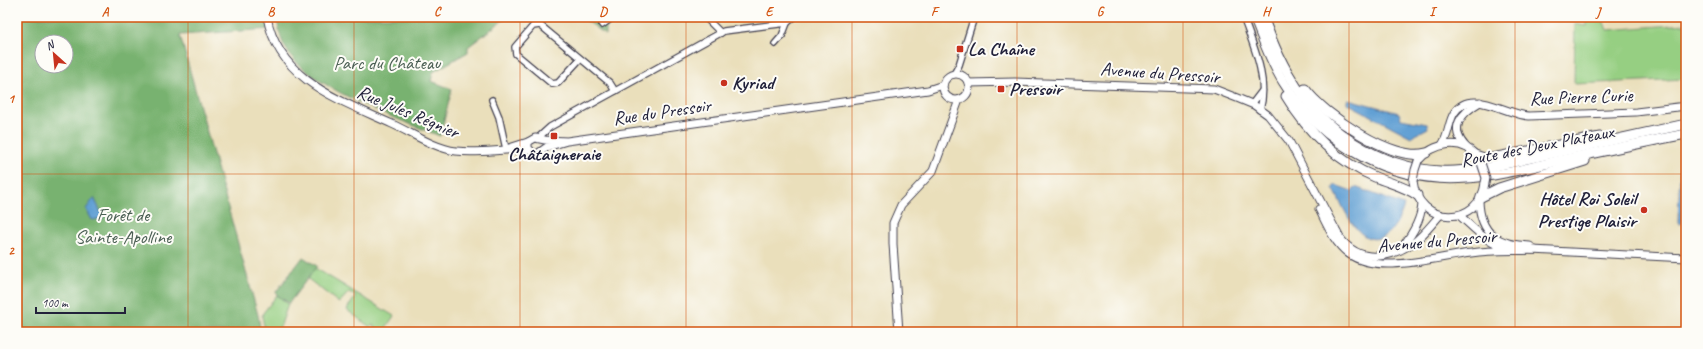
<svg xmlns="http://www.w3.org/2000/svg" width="1703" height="349" viewBox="0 0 1703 349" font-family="Caveat,sans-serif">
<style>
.green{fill:#96cf82;stroke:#5c785e}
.forest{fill:#78b270;stroke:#4d6a56;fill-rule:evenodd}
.water{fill:#62a0d4;stroke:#426188}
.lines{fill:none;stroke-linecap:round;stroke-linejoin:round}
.minor-casing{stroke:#403e4e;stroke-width:8}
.tertiary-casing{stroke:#403e4e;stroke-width:9}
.primary-casing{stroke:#403e4e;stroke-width:11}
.minor{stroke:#fff;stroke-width:5.5}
.tertiary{stroke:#fff;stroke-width:7}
.primary{stroke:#fff;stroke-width:9}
.tertiary-bridge-casing{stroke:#403e4e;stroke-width:9;stroke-linecap:butt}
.tertiary-bridge{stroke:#fff;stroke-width:7}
.grid{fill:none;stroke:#d45411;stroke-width:1;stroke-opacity:0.55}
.poi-dot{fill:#c8321e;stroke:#fdfcf7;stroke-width:1.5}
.labels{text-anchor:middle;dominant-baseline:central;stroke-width:4;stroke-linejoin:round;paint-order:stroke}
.poi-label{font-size:19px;font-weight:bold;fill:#22223b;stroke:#fdfcf7;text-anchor:start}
.park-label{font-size:19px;fill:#4b5f54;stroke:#fdfcf7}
.street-label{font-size:19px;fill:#22223b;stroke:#fdfcf7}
.neatline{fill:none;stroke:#d45411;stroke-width:1.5}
.grid-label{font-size:13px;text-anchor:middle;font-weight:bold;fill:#d45411}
</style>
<rect width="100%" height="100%" fill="#fdfcf7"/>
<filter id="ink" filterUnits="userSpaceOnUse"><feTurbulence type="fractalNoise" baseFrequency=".025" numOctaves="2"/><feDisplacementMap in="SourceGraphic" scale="8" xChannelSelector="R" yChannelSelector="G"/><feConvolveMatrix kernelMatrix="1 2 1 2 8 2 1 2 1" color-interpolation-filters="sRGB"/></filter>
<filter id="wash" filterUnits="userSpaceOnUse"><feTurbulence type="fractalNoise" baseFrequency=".012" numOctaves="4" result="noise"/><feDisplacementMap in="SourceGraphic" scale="16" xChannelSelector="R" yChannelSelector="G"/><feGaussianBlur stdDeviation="0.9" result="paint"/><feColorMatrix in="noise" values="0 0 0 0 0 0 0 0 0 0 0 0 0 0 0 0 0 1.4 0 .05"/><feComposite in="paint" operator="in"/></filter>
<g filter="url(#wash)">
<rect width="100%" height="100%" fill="#eadfbb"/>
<g class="green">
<path d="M 1586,17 L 1602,17 L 1607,30 L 1686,24 L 1686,79 L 1574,84 L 1575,24 L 1586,26 Z"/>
<path d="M 315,268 L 394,316 L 383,332 L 372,325 L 370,327 L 347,310 L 348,307 L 355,298 L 355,296 L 349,292 L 339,303 L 308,279 Z"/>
<path d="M 277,295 L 288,304 L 281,325 L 276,332 L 265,332 L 262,316 L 263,313 Z"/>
</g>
<g class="forest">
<path d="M 17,17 L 270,17 L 272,29 L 180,35 L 258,315 L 261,332 L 17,332 ZM 42,42 L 66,42 L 66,66 L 42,66 Z"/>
<path d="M 277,17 L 507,17 L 468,47 L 468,52 L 433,72 L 431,81 L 452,89 L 440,136 C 398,119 306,87 285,47 C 280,38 278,27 277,17 Z"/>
<path d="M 582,17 L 606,17 L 606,35 Z"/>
<path d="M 303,257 L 317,266 L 289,303 L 277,295 L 276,292 Z"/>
</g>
<g class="water">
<path d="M 1348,99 L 1399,113 L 1401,119 L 1427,124 L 1428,128 L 1411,137 L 1347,103 L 1347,101 Z"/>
<path d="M 1686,168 L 1686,199 L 1682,223 L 1680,225 L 1678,222 L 1680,170 Z"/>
<path d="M 1335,185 L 1352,191 L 1355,187 L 1401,204 L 1404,205 C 1402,214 1394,230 1386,235 C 1359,252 1344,207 1333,188 Z"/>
<path d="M 94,198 L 104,218 L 92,220 L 86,209 Z"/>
</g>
</g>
<g filter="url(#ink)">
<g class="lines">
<g class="minor-casing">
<g id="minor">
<path d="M 705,17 L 721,33"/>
<path d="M 1243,17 C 1253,45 1269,79 1260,110"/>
<path d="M 602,25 L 613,17"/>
<path d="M 775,44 L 782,36 L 787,23"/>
<path d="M 580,59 L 558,83 L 552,84 L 516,54 L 515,47 L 533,26 L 540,25 L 610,83 L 615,91"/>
<path d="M 954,74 L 959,65 L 974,17"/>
<path d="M 492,100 L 499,117 L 506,149"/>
<path d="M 1252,104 L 1262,91"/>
<path d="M 538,138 L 550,127 L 724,31 L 787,23 L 794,17"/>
</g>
</g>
<g class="tertiary-casing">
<g id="tertiary">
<path d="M 267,17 C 279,81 340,100 392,124 C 412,133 434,148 456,151 C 481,154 505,148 529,150"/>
<circle cx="956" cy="87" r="13"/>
<path d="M 968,83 L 1015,82 L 1214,89 L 1237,98 L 1254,105 L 1268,115 L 1289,141 L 1340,238 C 1360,264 1387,259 1412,244 C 1422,237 1432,224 1440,215"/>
<path d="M 567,141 L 545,140 L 535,138 L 528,142 L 528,148 L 533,153 L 537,154 L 547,147 L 567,141 L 928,90 L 943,85"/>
<path d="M 1442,145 C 1449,135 1448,123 1454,113 C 1471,87 1506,115 1529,116 L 1636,112 L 1686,106"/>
<path d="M 1466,147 C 1448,128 1461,113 1480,102"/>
<path d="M 509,148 L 528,142"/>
<path d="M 1418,161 C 1433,143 1462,136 1478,158"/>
<path d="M 1413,181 C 1418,227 1480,227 1485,183"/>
<path d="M 1479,201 C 1480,235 1499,245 1530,246"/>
<path d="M 1319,209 C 1327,225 1334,243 1349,254 C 1378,275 1437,257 1471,253 C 1492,250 1514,251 1535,250"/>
<path d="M 1459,215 C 1475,229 1489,246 1511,249"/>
<path d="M 1403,246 C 1413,233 1421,220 1422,204"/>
<path d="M 1532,250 L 1686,258"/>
<path d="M 899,332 L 893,244 L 893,223 L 901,205 L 933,171 L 959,100"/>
</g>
</g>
<g class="primary-casing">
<g id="primary">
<path d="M 1254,17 C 1263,39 1271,63 1284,83 C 1322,146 1393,184 1467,178 C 1499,176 1531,167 1562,160 C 1603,151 1645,142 1686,134"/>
<path d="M 1263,17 C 1271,38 1279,59 1291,78 C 1321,130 1379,168 1440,171 C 1456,172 1471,170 1486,168 L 1686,124"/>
<path d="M 1305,89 C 1323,114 1394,163 1426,153"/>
<path d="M 1286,96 C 1307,131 1336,161 1375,177 C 1389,183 1404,186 1417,195"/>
<path d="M 1475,155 L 1484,158 L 1492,158 L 1600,137"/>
<path d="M 1481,197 L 1499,188 L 1585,161"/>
</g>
</g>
<use href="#minor" class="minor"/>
<use href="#tertiary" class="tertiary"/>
<use href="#primary" class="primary"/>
<g class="tertiary-bridge-casing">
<g id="tertiary-bridge">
<path d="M 1481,163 L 1486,178 L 1485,183"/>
<path d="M 1413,181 L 1415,170 L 1418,161"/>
</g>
</g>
<use href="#tertiary-bridge" class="tertiary-bridge"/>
</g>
</g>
<path class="grid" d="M 188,17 L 188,332M 354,17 L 354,332M 520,17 L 520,332M 686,17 L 686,332M 852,17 L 852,332M 1017,17 L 1017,332M 1183,17 L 1183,332M 1349,17 L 1349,332M 1515,17 L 1515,332M 17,174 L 1686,174"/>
<g class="poi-dot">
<rect x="956" y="45" width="8" height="8" rx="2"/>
<circle cx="724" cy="83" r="4"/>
<rect x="997" y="85" width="8" height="8" rx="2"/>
<rect x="550" y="132" width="8" height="8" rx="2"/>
<circle cx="1644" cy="210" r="4"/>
</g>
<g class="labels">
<g class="poi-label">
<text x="968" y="49">La Chaîne</text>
<text x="732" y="83">Kyriad</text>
<text x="1009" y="89">Pressoir</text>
<text x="554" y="154" text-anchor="middle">Châtaigneraie</text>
<text x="1636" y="199" text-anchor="end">Hôtel Roi Soleil<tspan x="1636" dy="22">Prestige Plaisir</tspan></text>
</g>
<g class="park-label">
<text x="387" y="63">Parc du Château</text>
<text x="123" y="215">Forêt de<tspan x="123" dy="22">Sainte-Apolline</tspan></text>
</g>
<g class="street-label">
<text transform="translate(1160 73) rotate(4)">Avenue du Pressoir</text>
<text transform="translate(1581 97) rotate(-2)">Rue Pierre Curie</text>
<text transform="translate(408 112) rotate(23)">Rue Jules Régnier</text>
<text transform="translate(662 112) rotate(-8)">Rue du Pressoir</text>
<text transform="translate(1537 146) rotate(-11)">Route des Deux Plateaux</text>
<text transform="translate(1437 241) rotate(-5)">Avenue du Pressoir</text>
</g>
</g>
<rect width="1703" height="349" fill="none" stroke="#fdfcf7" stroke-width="44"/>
<g transform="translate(54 54) rotate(333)"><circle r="19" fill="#fdfcf7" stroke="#a5a5ac"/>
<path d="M0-3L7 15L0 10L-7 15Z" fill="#c8321e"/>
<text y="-6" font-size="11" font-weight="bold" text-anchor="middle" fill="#22223b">N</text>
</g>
<path d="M36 307v6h89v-6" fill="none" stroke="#22223b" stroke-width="2"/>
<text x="42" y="307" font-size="12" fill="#22223b" stroke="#fdfcf7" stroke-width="3" paint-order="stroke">100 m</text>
<rect x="22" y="22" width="1659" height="305" class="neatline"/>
<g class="grid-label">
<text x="105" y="16">A</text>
<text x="271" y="16">B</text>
<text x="437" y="16">C</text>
<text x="603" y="16">D</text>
<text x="769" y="16">E</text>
<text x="934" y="16">F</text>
<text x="1100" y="16">G</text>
<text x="1266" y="16">H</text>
<text x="1432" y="16">I</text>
<text x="1598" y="16">J</text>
<text x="11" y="103">1</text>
<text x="11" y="255">2</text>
</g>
</svg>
